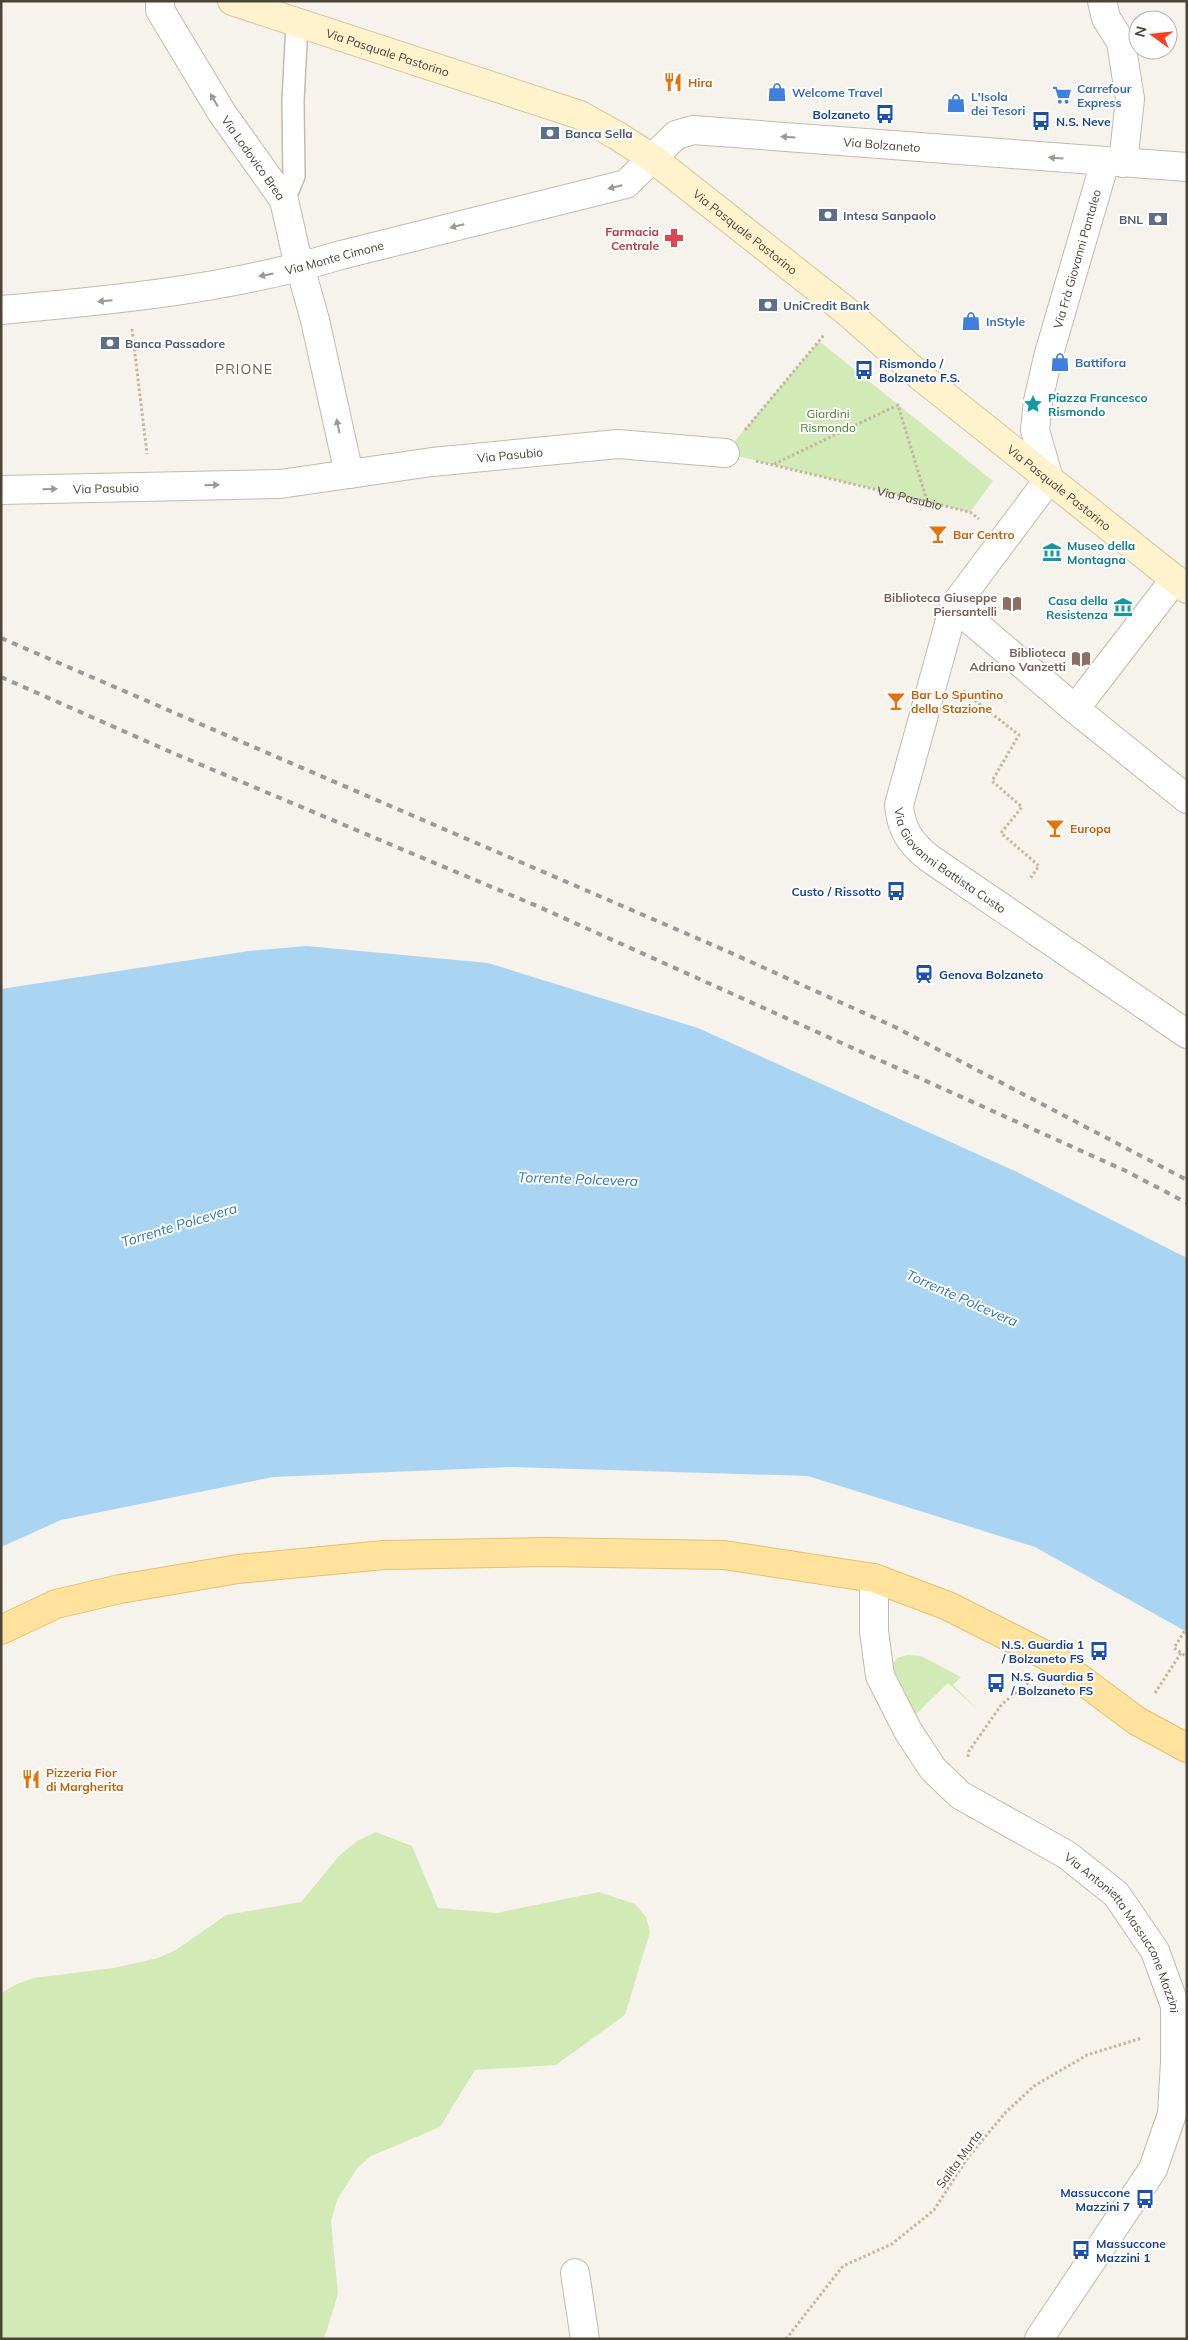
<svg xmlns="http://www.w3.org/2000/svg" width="1188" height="2340" viewBox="0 0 1188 2340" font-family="Mulish,sans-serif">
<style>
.green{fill:#d2eab5}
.water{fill:#a9d4f2}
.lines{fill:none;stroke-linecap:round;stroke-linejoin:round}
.pedestrian-casing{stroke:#c2bbae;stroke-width:24}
.minor-casing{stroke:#c2bbae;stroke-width:30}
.secondary-casing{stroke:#d6c79b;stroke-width:30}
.primary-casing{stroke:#e6c16a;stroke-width:30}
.path{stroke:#c4b79f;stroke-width:3;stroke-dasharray:2.5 2.5;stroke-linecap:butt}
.pedestrian{stroke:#fff;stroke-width:21}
.minor{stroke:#fff;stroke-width:28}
.secondary{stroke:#fff3cd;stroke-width:28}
.primary{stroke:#ffe39c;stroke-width:28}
.rail{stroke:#9a9a9a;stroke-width:4;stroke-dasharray:6 6;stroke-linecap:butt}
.oneway{fill:#9c9892}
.labels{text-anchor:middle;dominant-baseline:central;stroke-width:4;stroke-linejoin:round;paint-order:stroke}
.street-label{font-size:12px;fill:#4b4439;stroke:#fff}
.food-label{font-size:12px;font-weight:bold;fill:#c56008;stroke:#fff;text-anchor:start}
.shop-label{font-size:12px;font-weight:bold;fill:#366cbe;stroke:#fff;text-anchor:start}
.transit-label{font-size:12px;font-weight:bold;fill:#164399;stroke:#fff;text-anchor:start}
.service-label{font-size:12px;font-weight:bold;fill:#4e5e75;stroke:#fff;text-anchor:start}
.health-label{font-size:12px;font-weight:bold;fill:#be3a42;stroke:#fff;text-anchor:end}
.culture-label{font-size:12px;font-weight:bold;fill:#0d838f;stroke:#fff;text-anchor:start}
.park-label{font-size:12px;fill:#4a7f2a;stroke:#fff}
.education-label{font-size:12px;font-weight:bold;fill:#785e54;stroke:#fff;text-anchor:end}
.neighbourhood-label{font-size:14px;letter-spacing:1px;fill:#6e6250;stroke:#fff}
.water-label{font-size:14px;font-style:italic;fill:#2e7ab2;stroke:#fff}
</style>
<rect width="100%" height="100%" fill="#f6f3ec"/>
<g class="green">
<path d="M 819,341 L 993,481 L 970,512 L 725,453 Z"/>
<path d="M 907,1655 L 921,1656 L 961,1677 L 953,1685 L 979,1711 L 948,1683 L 915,1715 L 895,1679 L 892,1665 L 897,1658 Z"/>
<path d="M 376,1832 L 412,1846 L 438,1908 L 497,1913 L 599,1892 L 635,1904 L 646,1917 L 650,1932 L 625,2015 L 556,2065 L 475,2070 L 440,2127 L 371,2156 L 358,2167 L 337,2200 L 331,2221 L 338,2294 L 324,2339 L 1,2339 L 1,1993 L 17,1984 L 34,1978 L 114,1968 L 158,1958 L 176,1950 L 226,1915 L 301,1902 L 340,1855 L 357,1841 Z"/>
</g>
<path class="water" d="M 307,946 L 488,963 L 698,1028 L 1017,1172 L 1187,1258 L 1187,1632 L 1035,1547 L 808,1476 L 511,1467 L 273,1477 L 61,1520 L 1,1547 L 1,989 L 249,951 Z"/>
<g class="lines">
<g class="pedestrian-casing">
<path id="pedestrian" d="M 284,200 L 294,176 L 293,101 L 297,23"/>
</g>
<g class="minor-casing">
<g id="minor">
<path id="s2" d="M 160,1 L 160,10 L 222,113 L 284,200 L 295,249 L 315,320 L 349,474"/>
<path d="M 1102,1 L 1106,18 L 1121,42 L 1130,99 L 1123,163"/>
<path id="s3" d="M 1105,162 L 1048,357 L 1038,401 L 1035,430 L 1049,479 L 954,606 L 899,805 C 901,829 910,843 929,858 L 1187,1034"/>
<path id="s4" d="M 1,310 C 116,300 230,289 341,255 L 626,184 L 676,135 L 693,130 L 1187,167"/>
<path id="s5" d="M 1,490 L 280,484 L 432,462 L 618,444 L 725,453"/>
<path d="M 954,606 L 1075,709 L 1187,799"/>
<path d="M 1075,709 L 1175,579"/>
<path id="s6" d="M 874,1578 L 874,1631 L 880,1676 L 908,1731 L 933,1769 L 960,1795 L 1067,1855 L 1116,1894 L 1155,1951 L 1175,2006 L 1175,2062 L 1172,2114 L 1153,2169 L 1039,2339"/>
<path d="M 575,2273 L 585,2339"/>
</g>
</g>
<g class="secondary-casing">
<g id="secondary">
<path id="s7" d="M 232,1 L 580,115 L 616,135 L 652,158 L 845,310 L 920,376 L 1187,589"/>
</g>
</g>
<g class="primary-casing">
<path id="primary" d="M 1,1630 L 56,1604 L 120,1589 L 238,1569 L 384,1555 L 545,1552 L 724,1555 L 874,1578 L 948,1606 L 1055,1660 L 1137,1721 L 1187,1748"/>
</g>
<g class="path">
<path d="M 132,329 L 147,454"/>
<path d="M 745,430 L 824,335"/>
<path id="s1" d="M 756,461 L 970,512 L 979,519"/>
<path d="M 774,464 L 898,405 L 927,501"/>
<path d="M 963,691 L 1019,735 L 992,781 L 1022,807 L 1001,833 L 1039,866 L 1029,880"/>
<path d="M 1187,1627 L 1174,1648 L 1187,1657"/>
<path d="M 1155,1693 L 1181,1653"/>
<path d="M 968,1757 L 969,1751 L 1002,1704 L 1028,1683"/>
<path d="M 786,2339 L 843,2266 L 892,2244 L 934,2210 L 969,2156 L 1006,2112 L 1034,2086 L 1087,2055 L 1142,2038"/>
</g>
<use href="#pedestrian" class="pedestrian"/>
<use href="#minor" class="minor"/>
<use href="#secondary" class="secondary"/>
<use href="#primary" class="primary"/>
<g class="rail">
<path d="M 1,638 L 729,952 L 895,1027 L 1187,1180"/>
<path d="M 1,677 L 173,753 L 537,906 L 1126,1171 L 1187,1203"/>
</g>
</g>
<defs><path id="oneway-solid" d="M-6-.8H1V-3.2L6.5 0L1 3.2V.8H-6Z" transform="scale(1.25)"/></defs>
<g class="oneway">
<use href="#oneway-solid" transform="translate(214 100) rotate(-121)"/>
<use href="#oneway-solid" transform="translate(788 137) rotate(-176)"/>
<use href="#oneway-solid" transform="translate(1056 158) rotate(-176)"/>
<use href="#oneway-solid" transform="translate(615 187) rotate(166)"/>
<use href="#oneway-solid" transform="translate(457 226) rotate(166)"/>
<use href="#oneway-solid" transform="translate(266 275) rotate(169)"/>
<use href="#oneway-solid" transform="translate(105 301) rotate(175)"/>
<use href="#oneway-solid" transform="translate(338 426) rotate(-102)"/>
<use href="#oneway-solid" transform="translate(212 485) rotate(-1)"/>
<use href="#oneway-solid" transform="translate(50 489) rotate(-1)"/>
</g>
<defs>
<g id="restaurant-bare" transform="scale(1.5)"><path d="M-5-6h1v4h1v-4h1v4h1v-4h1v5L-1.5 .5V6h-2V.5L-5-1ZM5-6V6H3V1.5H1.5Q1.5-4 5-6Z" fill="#e8710a" stroke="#fff" stroke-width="2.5" paint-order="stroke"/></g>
<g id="shop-bare" transform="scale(1.5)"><path d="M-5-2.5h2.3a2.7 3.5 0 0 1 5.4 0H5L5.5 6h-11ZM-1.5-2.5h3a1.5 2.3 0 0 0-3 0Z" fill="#3f7fe0" stroke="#fff" stroke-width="2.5" paint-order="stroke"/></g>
<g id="supermarket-bare" transform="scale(1.5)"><path d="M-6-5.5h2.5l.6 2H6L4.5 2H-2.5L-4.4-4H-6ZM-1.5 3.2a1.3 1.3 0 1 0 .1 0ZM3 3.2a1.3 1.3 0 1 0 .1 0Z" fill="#3f7fe0" stroke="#fff" stroke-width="2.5" paint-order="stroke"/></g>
<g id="bus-bare" transform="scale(1.5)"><path d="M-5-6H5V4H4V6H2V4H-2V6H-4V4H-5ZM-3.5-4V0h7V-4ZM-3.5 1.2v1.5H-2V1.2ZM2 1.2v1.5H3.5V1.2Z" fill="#1a4fb4" stroke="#fff" stroke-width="2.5" paint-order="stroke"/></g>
<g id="bank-bare" transform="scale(1.5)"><path d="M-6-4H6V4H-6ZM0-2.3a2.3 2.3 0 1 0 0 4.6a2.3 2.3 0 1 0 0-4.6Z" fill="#5c6f8a" stroke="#fff" stroke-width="2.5" paint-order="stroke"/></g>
<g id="pharmacy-bare" transform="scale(1.5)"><path d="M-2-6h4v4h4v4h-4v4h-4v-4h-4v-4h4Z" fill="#e0444e" stroke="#fff" stroke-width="2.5" paint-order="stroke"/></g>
<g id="sight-bare" transform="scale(1.5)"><path d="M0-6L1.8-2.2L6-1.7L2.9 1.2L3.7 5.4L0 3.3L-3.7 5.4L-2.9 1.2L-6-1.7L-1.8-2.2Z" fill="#0f9aa8" stroke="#fff" stroke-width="2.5" paint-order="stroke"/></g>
<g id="bar-bare" transform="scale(1.5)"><path d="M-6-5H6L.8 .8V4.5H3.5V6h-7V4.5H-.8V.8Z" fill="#e8710a" stroke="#fff" stroke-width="2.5" paint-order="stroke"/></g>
<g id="museum-bare" transform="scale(1.5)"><path d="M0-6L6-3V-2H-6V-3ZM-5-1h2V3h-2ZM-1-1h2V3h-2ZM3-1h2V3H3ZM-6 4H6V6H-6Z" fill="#0f9aa8" stroke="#fff" stroke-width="2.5" paint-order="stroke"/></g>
<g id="library-bare" transform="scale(1.5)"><path d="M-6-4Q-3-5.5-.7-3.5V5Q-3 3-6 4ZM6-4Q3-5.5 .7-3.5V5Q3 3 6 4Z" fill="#8d6e63" stroke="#fff" stroke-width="2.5" paint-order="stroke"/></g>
<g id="station-bare" transform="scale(1.5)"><path d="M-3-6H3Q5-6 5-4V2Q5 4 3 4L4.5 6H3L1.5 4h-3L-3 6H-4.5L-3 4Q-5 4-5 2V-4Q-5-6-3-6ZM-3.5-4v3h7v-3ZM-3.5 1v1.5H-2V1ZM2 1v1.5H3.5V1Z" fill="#1a4fb4" stroke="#fff" stroke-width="2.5" paint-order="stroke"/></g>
</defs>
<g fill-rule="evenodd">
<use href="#restaurant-bare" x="673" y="82"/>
<use href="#shop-bare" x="777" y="92"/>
<use href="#supermarket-bare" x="1062" y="95"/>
<use href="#shop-bare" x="956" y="103"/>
<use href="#bus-bare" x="885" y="114"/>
<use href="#bus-bare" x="1041" y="121"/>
<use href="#bank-bare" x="550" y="133"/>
<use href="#bank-bare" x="828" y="215"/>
<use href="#bank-bare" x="1158" y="219"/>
<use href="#pharmacy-bare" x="674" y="238"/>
<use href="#bank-bare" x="768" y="305"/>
<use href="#shop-bare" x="971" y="321"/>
<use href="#bank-bare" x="110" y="343"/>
<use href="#shop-bare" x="1060" y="362"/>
<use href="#bus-bare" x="864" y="370"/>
<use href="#sight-bare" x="1033" y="404"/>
<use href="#bar-bare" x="938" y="534"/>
<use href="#museum-bare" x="1052" y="552"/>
<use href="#library-bare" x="1012" y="604"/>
<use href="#museum-bare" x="1123" y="607"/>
<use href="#library-bare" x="1081" y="659"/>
<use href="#bar-bare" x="896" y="701"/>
<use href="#bar-bare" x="1055" y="828"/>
<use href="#bus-bare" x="896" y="891"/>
<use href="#station-bare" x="924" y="974"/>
<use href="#bus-bare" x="1099" y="1651"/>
<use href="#bus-bare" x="996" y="1683"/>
<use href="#restaurant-bare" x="31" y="1779"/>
<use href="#bus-bare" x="1145" y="2199"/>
<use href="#bus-bare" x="1081" y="2250"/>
</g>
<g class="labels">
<g class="street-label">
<text stroke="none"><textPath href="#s7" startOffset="164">Via Pasquale Pastorino</textPath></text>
<text stroke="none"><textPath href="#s4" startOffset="916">Via Bolzaneto</textPath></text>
<text stroke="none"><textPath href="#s2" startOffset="184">Via Lodovico Brea</textPath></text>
<text stroke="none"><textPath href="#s7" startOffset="569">Via Pasquale Pastorino</textPath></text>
<text stroke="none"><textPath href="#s4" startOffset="338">Via Monte Cimone</textPath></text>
<text transform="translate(1077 259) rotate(-74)">Via Frà Giovanni Pantaleo</text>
<text stroke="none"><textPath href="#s5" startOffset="511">Via Pasubio</textPath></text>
<text stroke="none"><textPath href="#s7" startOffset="974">Via Pasquale Pastorino</textPath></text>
<text stroke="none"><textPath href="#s5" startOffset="105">Via Pasubio</textPath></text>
<text stroke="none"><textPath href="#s1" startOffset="158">Via Pasubio</textPath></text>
<text stroke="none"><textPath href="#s3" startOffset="772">Via Giovanni Battista Custo</textPath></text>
<text stroke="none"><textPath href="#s6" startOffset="464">Via Antonietta Massuccone Mazzini</textPath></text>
<text transform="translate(959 2159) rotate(-54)">Salita Murta</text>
</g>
<g class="food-label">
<text x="688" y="82">Hira</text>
<text x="953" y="534">Bar Centro</text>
<text x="911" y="694">Bar Lo Spuntino<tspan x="911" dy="14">della Stazione</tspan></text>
<text x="1070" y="828">Europa</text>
<text x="46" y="1772">Pizzeria Fior<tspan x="46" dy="14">di Margherita</tspan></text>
</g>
<g class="shop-label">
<text x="1077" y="88">Carrefour<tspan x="1077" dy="14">Express</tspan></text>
<text x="792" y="92">Welcome Travel</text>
<text x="971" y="96">L'Isola<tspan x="971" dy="14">dei Tesori</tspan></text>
<text x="986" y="321">InStyle</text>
<text x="1075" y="362">Battifora</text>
</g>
<g class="transit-label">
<text x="870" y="114" text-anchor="end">Bolzaneto</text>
<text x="1056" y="121">N.S. Neve</text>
<text x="879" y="363">Rismondo /<tspan x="879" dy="14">Bolzaneto F.S.</tspan></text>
<text x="881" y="891" text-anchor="end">Custo / Rissotto</text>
<text x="939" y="974">Genova Bolzaneto</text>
<text x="1084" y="1644" text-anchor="end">N.S. Guardia 1<tspan x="1084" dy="14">/ Bolzaneto FS</tspan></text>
<text x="1011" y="1676">N.S. Guardia 5<tspan x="1011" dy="14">/ Bolzaneto FS</tspan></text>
<text x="1130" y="2192" text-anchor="end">Massuccone<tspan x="1130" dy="14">Mazzini 7</tspan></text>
<text x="1096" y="2243">Massuccone<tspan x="1096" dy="14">Mazzini 1</tspan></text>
</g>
<g class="service-label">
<text x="565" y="133">Banca Sella</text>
<text x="843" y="215">Intesa Sanpaolo</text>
<text x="1143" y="219" text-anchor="end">BNL</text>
<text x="783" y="305">UniCredit Bank</text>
<text x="125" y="343">Banca Passadore</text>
</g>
<g class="health-label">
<text x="659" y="231">Farmacia<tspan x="659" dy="14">Centrale</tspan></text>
</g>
<g class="culture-label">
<text x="1048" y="397">Piazza Francesco<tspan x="1048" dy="14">Rismondo</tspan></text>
<text x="1067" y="545">Museo della<tspan x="1067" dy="14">Montagna</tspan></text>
<text x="1108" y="600" text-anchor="end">Casa della<tspan x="1108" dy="14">Resistenza</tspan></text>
</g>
<g class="park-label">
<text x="828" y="413">Giardini<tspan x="828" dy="14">Rismondo</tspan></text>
</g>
<g class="education-label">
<text x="997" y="597">Biblioteca Giuseppe<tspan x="997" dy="14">Piersantelli</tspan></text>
<text x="1066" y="652">Biblioteca<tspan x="1066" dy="14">Adriano Vanzetti</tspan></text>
</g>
<g class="neighbourhood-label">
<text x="244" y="369">PRIONE</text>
</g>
<g class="water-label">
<text transform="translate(578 1179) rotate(2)">Torrente Polcevera</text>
<text transform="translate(179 1225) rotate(-17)">Torrente Polcevera</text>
<text transform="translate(962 1298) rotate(24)">Torrente Polcevera</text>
</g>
</g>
<rect width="1188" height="2340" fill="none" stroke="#4b4439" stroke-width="5"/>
<g transform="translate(1153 35) rotate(285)"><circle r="24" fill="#ffffff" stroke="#b7b4b0"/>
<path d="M0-4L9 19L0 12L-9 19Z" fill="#fc3f1d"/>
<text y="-8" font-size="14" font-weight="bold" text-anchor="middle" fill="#4b4439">N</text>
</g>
</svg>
